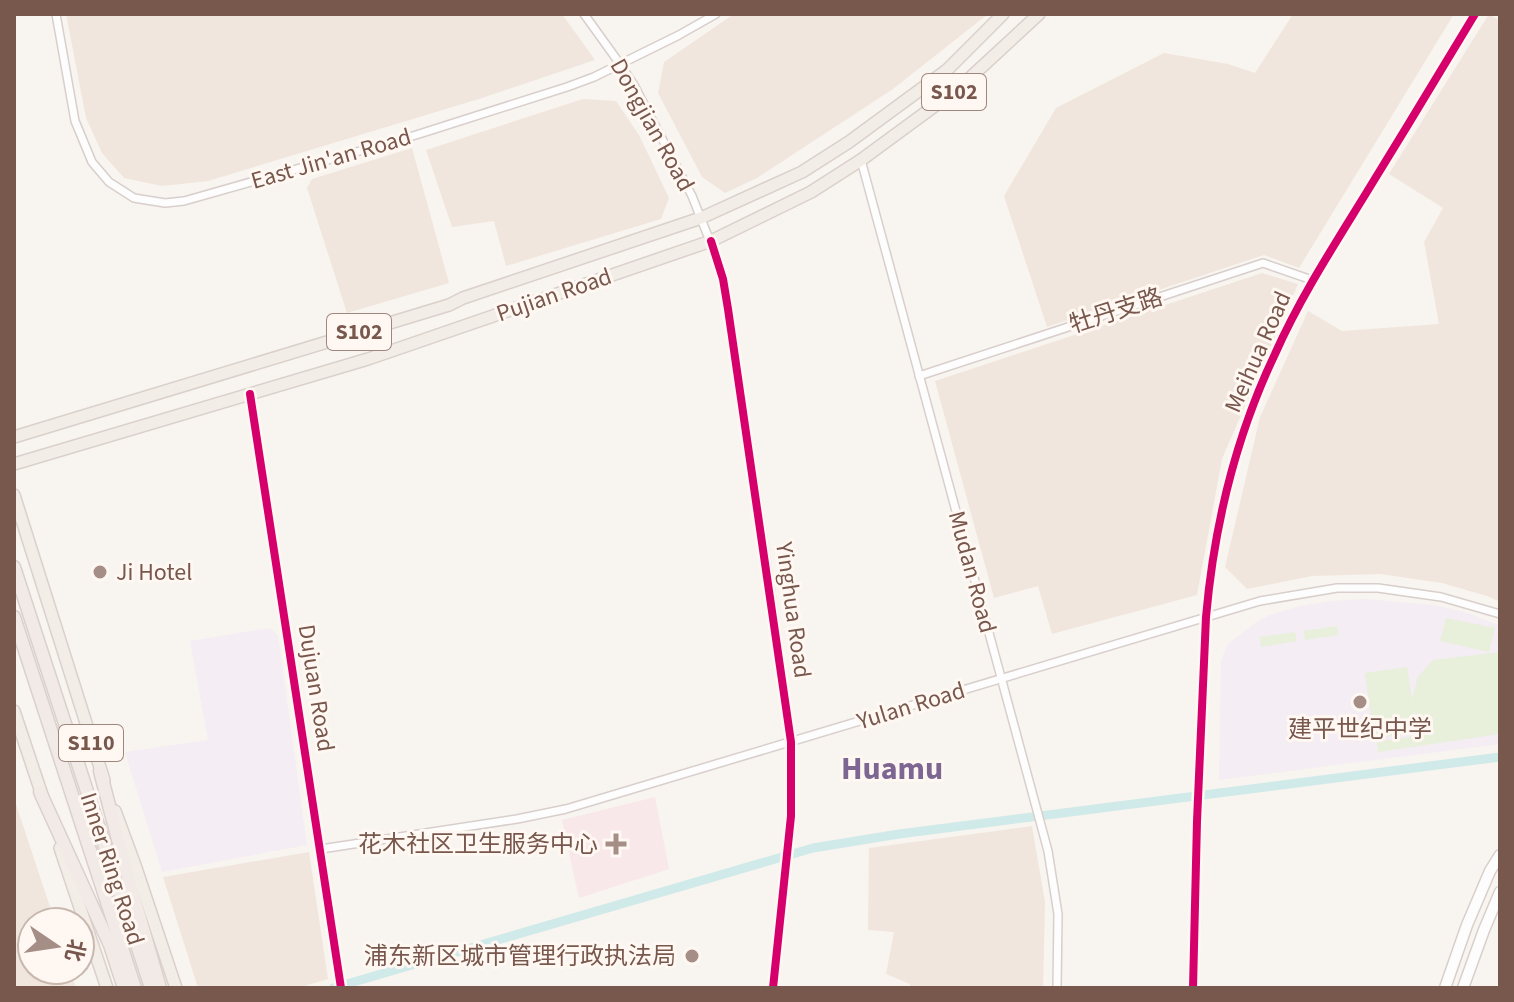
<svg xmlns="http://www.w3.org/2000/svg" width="1514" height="1002" viewBox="0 0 1514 1002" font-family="'Source Sans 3','Noto Sans SC',sans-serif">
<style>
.residential{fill:#f1e6dd}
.education{fill:#f4edf4}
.medical{fill:#f9e8ea}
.green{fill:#e8efda}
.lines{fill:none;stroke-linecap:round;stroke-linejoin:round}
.canal{stroke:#d0eae9;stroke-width:9}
.minor-casing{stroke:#d8cfcc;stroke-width:10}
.secondary-casing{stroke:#d8cfcb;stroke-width:13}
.primary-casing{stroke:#dad0cc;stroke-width:14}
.trunk-casing{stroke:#dad0cc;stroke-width:15}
.minor{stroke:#fefdfd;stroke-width:7}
.secondary{stroke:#fefdfd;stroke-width:10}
.primary{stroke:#f3ede7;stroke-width:11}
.trunk{stroke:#f2eae6;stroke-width:12}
.cycleway-casing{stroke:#fff8f2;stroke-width:13}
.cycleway{stroke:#d6006c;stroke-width:8}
.poi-dot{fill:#a58e86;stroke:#fff8f2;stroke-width:3}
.labels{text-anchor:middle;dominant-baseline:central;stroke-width:6;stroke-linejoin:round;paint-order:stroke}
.shield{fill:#fff8f2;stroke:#a0877e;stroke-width:2}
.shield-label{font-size:22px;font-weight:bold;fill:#78574d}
.street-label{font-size:24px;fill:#78574d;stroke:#fff8f2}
.poi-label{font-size:24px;fill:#78574d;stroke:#fff8f2;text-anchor:end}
.district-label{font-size:32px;font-weight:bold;fill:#7e6693;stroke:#fff8f2}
</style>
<rect width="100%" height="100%" fill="#f8f4ef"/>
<g class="residential">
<path d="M 66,14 L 562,14 L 595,60 L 479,99 L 208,181 L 162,186 L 124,178 L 102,153 L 86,118 Z"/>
<path d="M 734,14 L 988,14 L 893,89 L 757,178 L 725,193 L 702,177 L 658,93 L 664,62 Z"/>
<path d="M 1293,14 L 1454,14 L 1299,268 L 1264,255 L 1047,327 L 1004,196 L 1056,108 L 1164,53 L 1228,64 L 1255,73 Z"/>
<path d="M 1489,14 L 1500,21 L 1500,602 L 1487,596 L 1442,583 L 1380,574 L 1312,576 L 1247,589 L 1225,567 L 1260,417 L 1308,311 L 1342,331 L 1439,324 L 1424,242 L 1443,208 L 1389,174 Z"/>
<path d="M 583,99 L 616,101 L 639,135 L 669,198 L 661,219 L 506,266 L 494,221 L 452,227 L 426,150 Z"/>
<path d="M 412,148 L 449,283 L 347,313 L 307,188 L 312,179 Z"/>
<path d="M 1262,273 L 1298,284 L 1222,459 L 1197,595 L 1052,634 L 1038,586 L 994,598 L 935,381 Z"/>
<path d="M 14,798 L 55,922 L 32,922 L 32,970 L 70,970 L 76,988 L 14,988 Z"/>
<path d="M 1032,826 L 1045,902 L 1043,988 L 910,988 L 910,984 L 886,974 L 894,932 L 868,930 L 869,848 Z"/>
<path d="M 309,852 L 328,979 L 298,988 L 198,988 L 163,877 Z"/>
</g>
<g class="education">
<path d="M 1365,599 L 1434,605 L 1468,613 L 1500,626 L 1500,744 L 1219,780 L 1221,660 L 1228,644 L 1255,623 L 1270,615 L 1300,606 L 1331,601 Z"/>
<path d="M 270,628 L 278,635 L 307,845 L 162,872 L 125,752 L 208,740 L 190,641 Z"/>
</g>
<path class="medical" d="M 655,797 L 669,869 L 579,898 L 562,820 Z"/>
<g class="green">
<path d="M 1446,618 L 1495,628 L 1489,652 L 1440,641 Z"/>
<path d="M 1337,626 L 1338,635 L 1305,640 L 1304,631 Z"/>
<path d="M 1295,632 L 1297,641 L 1261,647 L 1260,637 Z"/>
<path d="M 1500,652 L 1500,734 L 1378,752 L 1377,742 L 1433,733 L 1424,727 L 1413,710 L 1416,733 L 1374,738 L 1365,673 L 1407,667 L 1412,699 L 1418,677 L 1433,660 Z"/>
</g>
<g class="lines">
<path class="canal" d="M 333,988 L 813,848 L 899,834 L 1500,757"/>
<g class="minor-casing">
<g id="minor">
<path d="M 56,14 L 75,121 L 92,162 L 109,182 L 134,198 L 165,203 L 184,201 L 416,135 L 567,87 L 594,77 L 679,35 L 716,14"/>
<path d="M 584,14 L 620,64 L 634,85 L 692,196 L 717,259 L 726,293 L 770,587 L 791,742 L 791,816 L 773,988"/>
<path d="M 861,160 L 1048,851 L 1058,914 L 1057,988"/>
<path d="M 919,376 L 1263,263 L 1312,280"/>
<path d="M 250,394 L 341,988"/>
<path d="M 321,849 L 517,819 L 566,809 L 1260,601 L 1337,588 L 1378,588 L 1441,597 L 1500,614"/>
<path d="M 1193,988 L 1197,821 L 1206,617 C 1214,526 1236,436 1275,354 C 1300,298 1333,247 1365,195 C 1402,135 1439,74 1475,14"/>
</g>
</g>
<g class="secondary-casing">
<g id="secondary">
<path d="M 1445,988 L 1467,925 L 1490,871 L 1500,855"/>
<path d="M 1463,988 L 1484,930 L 1500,892"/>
</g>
</g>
<g class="primary-casing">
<g id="primary">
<path d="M 14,437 L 449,305 L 463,298 L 701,218 L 802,172 L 849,142 L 947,70 L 1003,14"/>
<path d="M 14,464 L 368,359 L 711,241 L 811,192 L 861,160 L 959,88 L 1039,14"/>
<path d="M 14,495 L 104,780"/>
<path d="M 14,711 L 43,798"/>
<path d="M 115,811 L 136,868 L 176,988"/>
<path d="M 60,848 L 107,988"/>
</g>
</g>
<g class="trunk-casing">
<g id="trunk">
<path d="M 14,567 L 151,988"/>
<path d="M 14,617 L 135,988"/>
<path d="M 100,771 L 126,870 L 160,988"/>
<path d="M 40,792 L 110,945 L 124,988"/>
</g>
</g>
<use href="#minor" class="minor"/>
<use href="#secondary" class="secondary"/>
<use href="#primary" class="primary"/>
<use href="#trunk" class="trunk"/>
<g class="cycleway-casing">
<g id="cycleway">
<path d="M 711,241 L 723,279 L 728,309 L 791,742 L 791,816 L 773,988"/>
<path d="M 250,394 L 341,988"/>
<path d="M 1193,988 L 1197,821 L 1206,617 C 1214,526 1236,436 1275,354 C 1300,298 1333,247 1365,195 C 1402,135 1439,74 1475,14"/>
</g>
</g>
<use href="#cycleway" class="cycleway"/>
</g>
<g class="poi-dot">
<circle cx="100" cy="572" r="8"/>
<circle cx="1360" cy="702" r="8"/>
<path d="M612 832h8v8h8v8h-8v8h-8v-8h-8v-8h8z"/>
<circle cx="692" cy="956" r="8"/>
</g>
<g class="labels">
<g class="shield">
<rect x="922" y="74" width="64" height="36" rx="6"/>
<rect x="327" y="314" width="64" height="36" rx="6"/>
<rect x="59" y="725" width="64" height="36" rx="6"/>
</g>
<g class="shield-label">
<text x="954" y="92">S102</text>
<text x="359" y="332">S102</text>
<text x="91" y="743">S110</text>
</g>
<g class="street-label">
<text transform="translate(652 125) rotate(61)">Dongjian Road</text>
<text transform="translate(331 159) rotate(-16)">East Jin'an Road</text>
<text transform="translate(554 295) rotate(-19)">Pujian Road</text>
<text transform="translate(1116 311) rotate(-18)">牡丹支路</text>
<text transform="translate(1258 352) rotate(-66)">Meihua Road</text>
<text transform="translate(972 572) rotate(75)">Mudan Road</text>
<text transform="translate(793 610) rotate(82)">Yinghua Road</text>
<text transform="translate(316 688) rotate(81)">Dujuan Road</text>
<text transform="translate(911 706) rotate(-17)">Yulan Road</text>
<text transform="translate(112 869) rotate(72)">Inner Ring Road</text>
</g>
<g class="poi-label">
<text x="116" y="572" text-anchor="start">Ji Hotel</text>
<text x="1360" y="729" text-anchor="middle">建平世纪中学</text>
<text x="598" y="844">花木社区卫生服务中心</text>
<text x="676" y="956">浦东新区城市管理行政执法局</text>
</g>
<g class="district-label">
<text x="892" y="769">Huamu</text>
</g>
</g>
<rect width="1514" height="1002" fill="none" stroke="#78574d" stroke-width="32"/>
<g transform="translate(56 946) rotate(103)"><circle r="38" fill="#fff8f2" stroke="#c9b8b0" stroke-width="2"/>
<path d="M0-6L14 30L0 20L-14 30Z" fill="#a58e86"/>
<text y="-12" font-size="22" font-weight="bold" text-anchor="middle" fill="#78574d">北</text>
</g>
</svg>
